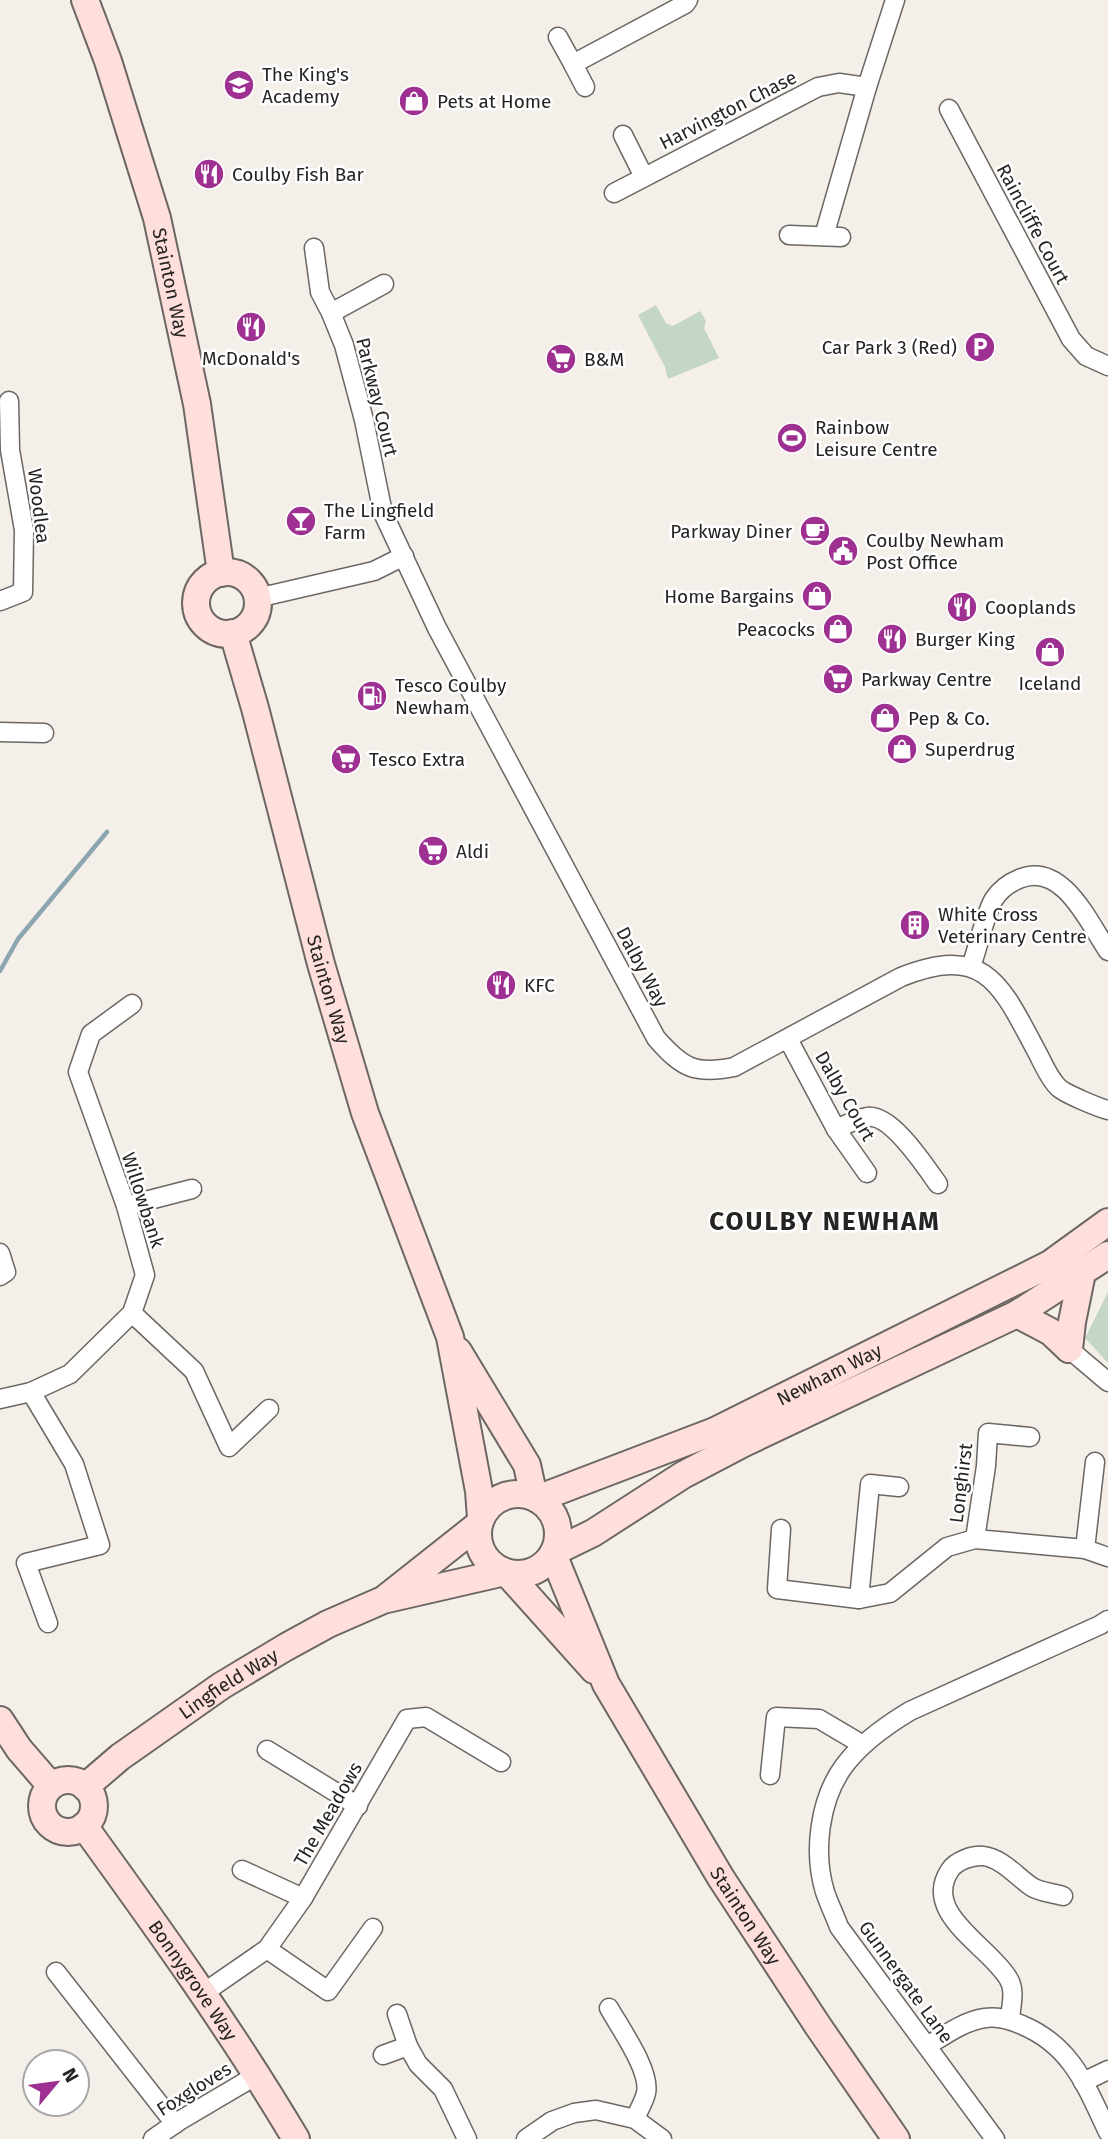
<svg xmlns="http://www.w3.org/2000/svg" width="1108" height="2139" viewBox="0 0 1108 2139" font-family="'Fira Sans',sans-serif">
<style>
.green{fill:#c4d6c5}
.lines{fill:none;stroke-linecap:round;stroke-linejoin:round}
.stream{stroke:#8ca6b0;stroke-width:4.5}
.street-casing{stroke:#6c6763;stroke-width:21}
.secondary-casing{stroke:#6c6763;stroke-width:30}
.street{stroke:#fff;stroke-width:18}
.secondary{stroke:#fedfdb;stroke-width:26}
.labels{text-anchor:middle;dominant-baseline:central;stroke-width:5;stroke-linejoin:round;paint-order:stroke}
.poi-label{font-size:19px;fill:#262422;stroke:#fff;text-anchor:start}
.street-label{font-size:19px;fill:#262422;stroke:#fff}
.district-label{font-size:26px;font-weight:bold;letter-spacing:2px;fill:#262422;stroke:#fff}
</style>
<rect width="100%" height="100%" fill="#f5efea"/>
<g class="green">
<path d="M 656,305 L 666,323 L 673,326 L 700,311 L 706,321 L 704,328 L 719,358 L 668,379 L 665,367 L 638,315 Z"/>
<path d="M 1108,1292 L 1108,1363 L 1085,1338 Z"/>
</g>
<g class="lines">
<path class="stream" d="M 0,971 L 18,939 L 107,832"/>
<g class="street-casing">
<g id="street">
<path d="M 558,37 L 573,64 L 685,4 L 688,0"/>
<path d="M 573,64 L 585,87"/>
<path d="M 949,109 L 1071,339 L 1086,356 L 1108,366"/>
<path d="M 623,135 L 644,177"/>
<path d="M 614,193 L 818,87 L 839,83 L 867,87 L 895,0"/>
<path d="M 789,235 L 841,237"/>
<path d="M 824,236 L 867,87"/>
<path d="M 314,248 L 320,292 L 331,313 L 344,345 L 364,420 L 383,513 L 437,628 L 656,1038 C 682,1068 695,1075 734,1067 L 901,977 C 986,943 1001,985 1037,1052 C 1043,1063 1049,1079 1059,1088 C 1066,1094 1099,1108 1108,1110"/>
<path d="M 331,313 L 384,284"/>
<path d="M 257,598 L 374,571 L 404,556"/>
<path d="M 0,601 L 23,592 L 24,530 L 10,450 L 9,401"/>
<path d="M 0,732 L 44,733"/>
<path d="M 971,966 C 978,949 985,913 994,899 C 1000,890 1009,883 1019,879 C 1062,860 1089,923 1108,951"/>
<path d="M 788,1039 L 836,1129 L 867,1173"/>
<path d="M 836,1129 C 845,1125 857,1119 867,1117 C 891,1113 925,1166 938,1184"/>
<path d="M 126,1206 L 192,1189"/>
<path d="M 0,1253 L 6,1272 L 0,1276"/>
<path d="M 132,1313 L 194,1371 L 229,1447 L 269,1409"/>
<path d="M 1069,1349 L 1108,1382"/>
<path d="M 31,1392 L 74,1464 L 100,1545 L 26,1563 L 48,1623"/>
<path d="M 0,1399 L 31,1392 L 70,1374 L 132,1313 L 145,1275 L 126,1206 L 78,1072 L 91,1034 L 132,1004"/>
<path d="M 781,1529 L 777,1589 L 859,1599 L 890,1593 L 947,1547 L 975,1539 L 1085,1549 L 1108,1557"/>
<path d="M 975,1539 L 986,1466 L 988,1433 L 1030,1437"/>
<path d="M 1085,1549 L 1095,1462"/>
<path d="M 859,1599 L 870,1484 L 899,1487"/>
<path d="M 267,1750 L 358,1806"/>
<path d="M 770,1775 L 776,1717 L 819,1719 L 863,1745"/>
<path d="M 242,1870 L 303,1898"/>
<path d="M 267,1949 L 328,1991 L 373,1928"/>
<path d="M 56,1972 L 175,2124"/>
<path d="M 202,1994 L 267,1949 L 303,1898 L 407,1719 L 426,1717 L 501,1762"/>
<path d="M 609,2008 C 620,2028 651,2071 646,2093 C 644,2102 638,2111 635,2119"/>
<path d="M 397,2014 L 408,2046"/>
<path d="M 1010,2019 C 1011,2005 1016,1990 1008,1978 C 989,1946 921,1913 950,1870 C 956,1861 972,1855 983,1856 C 1002,1858 1017,1877 1032,1887 C 1040,1892 1053,1893 1063,1896"/>
<path d="M 927,2046 C 945,2035 964,2021 985,2018 C 998,2016 1011,2020 1022,2025 C 1072,2046 1086,2086 1108,2132"/>
<path d="M 383,2055 L 408,2046 L 418,2064 L 443,2089 L 467,2139"/>
<path d="M 1083,2082 L 1108,2070"/>
<path d="M 153,2139 L 179,2121 L 257,2075"/>
<path d="M 526,2139 L 552,2121 L 574,2113 L 596,2110 L 635,2119 L 662,2139"/>
<path d="M 995,2139 L 839,1927 C 835,1916 829,1904 825,1892 C 813,1853 819,1800 844,1766 C 861,1743 885,1726 910,1711 L 1100,1625 L 1108,1620"/>
</g>
</g>
<g class="secondary-casing">
<g id="secondary">
<path id="s1" d="M 85,0 L 108,61 L 157,218 L 197,404 L 221,573"/>
<circle cx="227" cy="603" r="31"/>
<path id="s2" d="M 233,633 L 255,708 L 321,964 L 365,1113 L 450,1337 L 479,1491 L 481,1518"/>
<path d="M 1017,1314 L 1051,1332 L 1069,1349"/>
<path d="M 1069,1349 L 1072,1322 L 1082,1273"/>
<path d="M 458,1351 L 527,1465 L 534,1497"/>
<circle cx="518" cy="1534" r="40"/>
<path id="s3" d="M 537,1499 L 715,1431 L 1050,1264 L 1108,1222"/>
<path d="M 554,1552 L 593,1533 L 683,1475 L 744,1443 L 1017,1314 L 1108,1255"/>
<path id="s4" d="M 553,1554 L 606,1684 L 721,1878 L 818,2026 L 896,2139"/>
<path d="M 507,1573 L 594,1670"/>
<path d="M 387,1597 L 478,1525"/>
<path d="M 0,1720 L 19,1749 L 51,1786"/>
<circle cx="68" cy="1806" r="26"/>
<path id="s5" d="M 85,1787 L 120,1757 L 221,1686 L 286,1647 L 328,1624 L 383,1600 L 505,1572"/>
<path id="s6" d="M 84,1826 C 158,1928 232,2031 296,2139"/>
</g>
</g>
<use href="#street" class="street"/>
<use href="#secondary" class="secondary"/>
</g>
<defs>
<g id="school-disc" transform="scale(1.575)"><circle r="9.5" fill="#9d3090" stroke="#fff"/><path d="M0-5L7-2L0 1L-7-2ZM-4 1L0 2.5L4 1V4Q0 6-4 4Z" fill="#fff"/></g>
<g id="shop-disc" transform="scale(1.575)"><circle r="9.5" fill="#9d3090" stroke="#fff"/><path d="M-5-2.5h2.3a2.7 3.5 0 0 1 5.4 0H5L5.5 6h-11ZM-1.5-2.5h3a1.5 2.3 0 0 0-3 0Z" fill="#fff"/></g>
<g id="restaurant-disc" transform="scale(1.575)"><circle r="9.5" fill="#9d3090" stroke="#fff"/><path d="M-5-6h1v4h1v-4h1v4h1v-4h1v5L-1.5 .5V6h-2V.5L-5-1ZM5-6V6H3V1.5H1.5Q1.5-4 5-6Z" fill="#fff"/></g>
<g id="parking-disc" transform="scale(1.575)"><circle r="9.5" fill="#9d3090" stroke="#fff"/><path d="M-3.5-5.5H1a3.5 3.5 0 0 1 0 7H-1V5.5H-3.5ZM-1-3.4V-.6H.8a1.4 1.4 0 0 0 0-2.8Z" fill="#fff"/></g>
<g id="supermarket-disc" transform="scale(1.575)"><circle r="9.5" fill="#9d3090" stroke="#fff"/><path d="M-6-5.5h2.5l.6 2H6L4.5 2H-2.5L-4.4-4H-6ZM-1.5 3.2a1.3 1.3 0 1 0 .1 0ZM3 3.2a1.3 1.3 0 1 0 .1 0Z" fill="#fff"/></g>
<g id="stadium-disc" transform="scale(1.575)"><circle r="9.5" fill="#9d3090" stroke="#fff"/><path d="M0-5a6.5 5 0 1 0 0 10a6.5 5 0 1 0 0-10ZM-3.5-1.8h7v3.6h-7Z" fill="#fff"/></g>
<g id="bar-disc" transform="scale(1.575)"><circle r="9.5" fill="#9d3090" stroke="#fff"/><path d="M-6-5H6L.8 .8V4.5H3.5V6h-7V4.5H-.8V.8Z" fill="#fff"/></g>
<g id="cafe-disc" transform="scale(1.575)"><circle r="9.5" fill="#9d3090" stroke="#fff"/><path d="M-5.5-4.5H6V0H3Q3 3.5 0 3.5H-2.5Q-5.5 3.5-5.5 0ZM3-3.2v2h1.7v-2ZM-6 4.5H4V6H-6Z" fill="#fff"/></g>
<g id="civic-disc" transform="scale(1.575)"><circle r="9.5" fill="#9d3090" stroke="#fff"/><path d="M-.6-6.5H3V-4.5H.6V-3L4-1V1h2V6H-6V1h2V-1L-.6-3ZM-1.2 2.5V6h2.4V2.5Z" fill="#fff"/></g>
<g id="fuel-disc" transform="scale(1.575)"><circle r="9.5" fill="#9d3090" stroke="#fff"/><path d="M-5.5-6h7V0h2V4h1.3V-2.5L3-4.5l.8-.8L6-3V5H2.5V1h-1V6h-7ZM-4.2-4.7v3.2H.2V-4.7Z" fill="#fff"/></g>
<g id="building-disc" transform="scale(1.575)"><circle r="9.5" fill="#9d3090" stroke="#fff"/><path d="M-4-6H4V6H1V3H-1V6H-4ZM-2.5-4.3h1.7v1.8h-1.7ZM.8-4.3h1.7v1.8H.8ZM-2.5-1h1.7V.8h-1.7ZM.8-1h1.7V.8H.8Z" fill="#fff"/></g>
</defs>
<g fill-rule="evenodd">
<use href="#school-disc" x="239" y="85"/>
<use href="#shop-disc" x="414" y="101"/>
<use href="#restaurant-disc" x="209" y="174"/>
<use href="#restaurant-disc" x="251" y="327"/>
<use href="#parking-disc" x="980" y="347"/>
<use href="#supermarket-disc" x="561" y="359"/>
<use href="#stadium-disc" x="792" y="438"/>
<use href="#bar-disc" x="301" y="521"/>
<use href="#cafe-disc" x="815" y="531"/>
<use href="#civic-disc" x="843" y="551"/>
<use href="#shop-disc" x="817" y="596"/>
<use href="#restaurant-disc" x="962" y="607"/>
<use href="#shop-disc" x="838" y="629"/>
<use href="#restaurant-disc" x="892" y="639"/>
<use href="#shop-disc" x="1050" y="652"/>
<use href="#supermarket-disc" x="838" y="679"/>
<use href="#fuel-disc" x="372" y="696"/>
<use href="#shop-disc" x="885" y="718"/>
<use href="#shop-disc" x="902" y="749"/>
<use href="#supermarket-disc" x="346" y="759"/>
<use href="#supermarket-disc" x="433" y="851"/>
<use href="#building-disc" x="915" y="925"/>
<use href="#restaurant-disc" x="501" y="985"/>
</g>
<g class="labels">
<g class="poi-label">
<text x="262" y="74">The King's<tspan x="262" dy="22">Academy</tspan></text>
<text x="437" y="101">Pets at Home</text>
<text x="232" y="174">Coulby Fish Bar</text>
<text x="957" y="347" text-anchor="end">Car Park 3 (Red)</text>
<text x="251" y="358" text-anchor="middle">McDonald's</text>
<text x="584" y="359">B&amp;M</text>
<text x="815" y="427">Rainbow<tspan x="815" dy="22">Leisure Centre</tspan></text>
<text x="324" y="510">The Lingfield<tspan x="324" dy="22">Farm</tspan></text>
<text x="792" y="531" text-anchor="end">Parkway Diner</text>
<text x="866" y="540">Coulby Newham<tspan x="866" dy="22">Post Office</tspan></text>
<text x="794" y="596" text-anchor="end">Home Bargains</text>
<text x="985" y="607">Cooplands</text>
<text x="815" y="629" text-anchor="end">Peacocks</text>
<text x="915" y="639">Burger King</text>
<text x="861" y="679">Parkway Centre</text>
<text x="1050" y="683" text-anchor="middle">Iceland</text>
<text x="395" y="685">Tesco Coulby<tspan x="395" dy="22">Newham</tspan></text>
<text x="908" y="718">Pep &amp; Co.</text>
<text x="925" y="749">Superdrug</text>
<text x="369" y="759">Tesco Extra</text>
<text x="456" y="851">Aldi</text>
<text x="938" y="914">White Cross<tspan x="938" dy="22">Veterinary Centre</tspan></text>
<text x="524" y="985">KFC</text>
</g>
<g class="street-label">
<text transform="translate(728 110) rotate(-27)">Harvington Chase</text>
<text transform="translate(1033 224) rotate(62)">Raincliffe Court</text>
<text stroke="none"><textPath href="#s1" startOffset="296">Stainton Way</textPath></text>
<text transform="translate(377 397) rotate(76)">Parkway Court</text>
<text transform="translate(39 506) rotate(83)">Woodlea</text>
<text transform="translate(642 967) rotate(62)">Dalby Way</text>
<text stroke="none"><textPath href="#s2" startOffset="369">Stainton Way</textPath></text>
<text transform="translate(845 1096) rotate(60)">Dalby Court</text>
<text transform="translate(143 1200) rotate(72)">Willowbank</text>
<text stroke="none"><textPath href="#s3" startOffset="318">Newham Way</textPath></text>
<text transform="translate(961 1483) rotate(-83)">Longhirst</text>
<text stroke="none"><textPath href="#s5" startOffset="177">Lingfield Way</textPath></text>
<text transform="translate(328 1814) rotate(-60)">The Meadows</text>
<text stroke="none"><textPath href="#s4" startOffset="411">Stainton Way</textPath></text>
<text stroke="none"><textPath href="#s6" startOffset="189">Bonnygrove Way</textPath></text>
<text transform="translate(906 1982) rotate(54)">Gunnergate Lane</text>
<text transform="translate(194 2089) rotate(-32)">Foxgloves</text>
</g>
<g class="district-label">
<text x="825" y="1221">COULBY NEWHAM</text>
</g>
</g>
<g transform="translate(56 2083) rotate(61)"><circle r="33" fill="#ffffff" stroke="#a8a7a7" stroke-width="2"/>
<path d="M0-5L12 26L0 18L-12 26Z" fill="#9d3090"/>
<text y="-10" font-size="19" font-weight="bold" text-anchor="middle" fill="#262422">N</text>
</g>
</svg>
